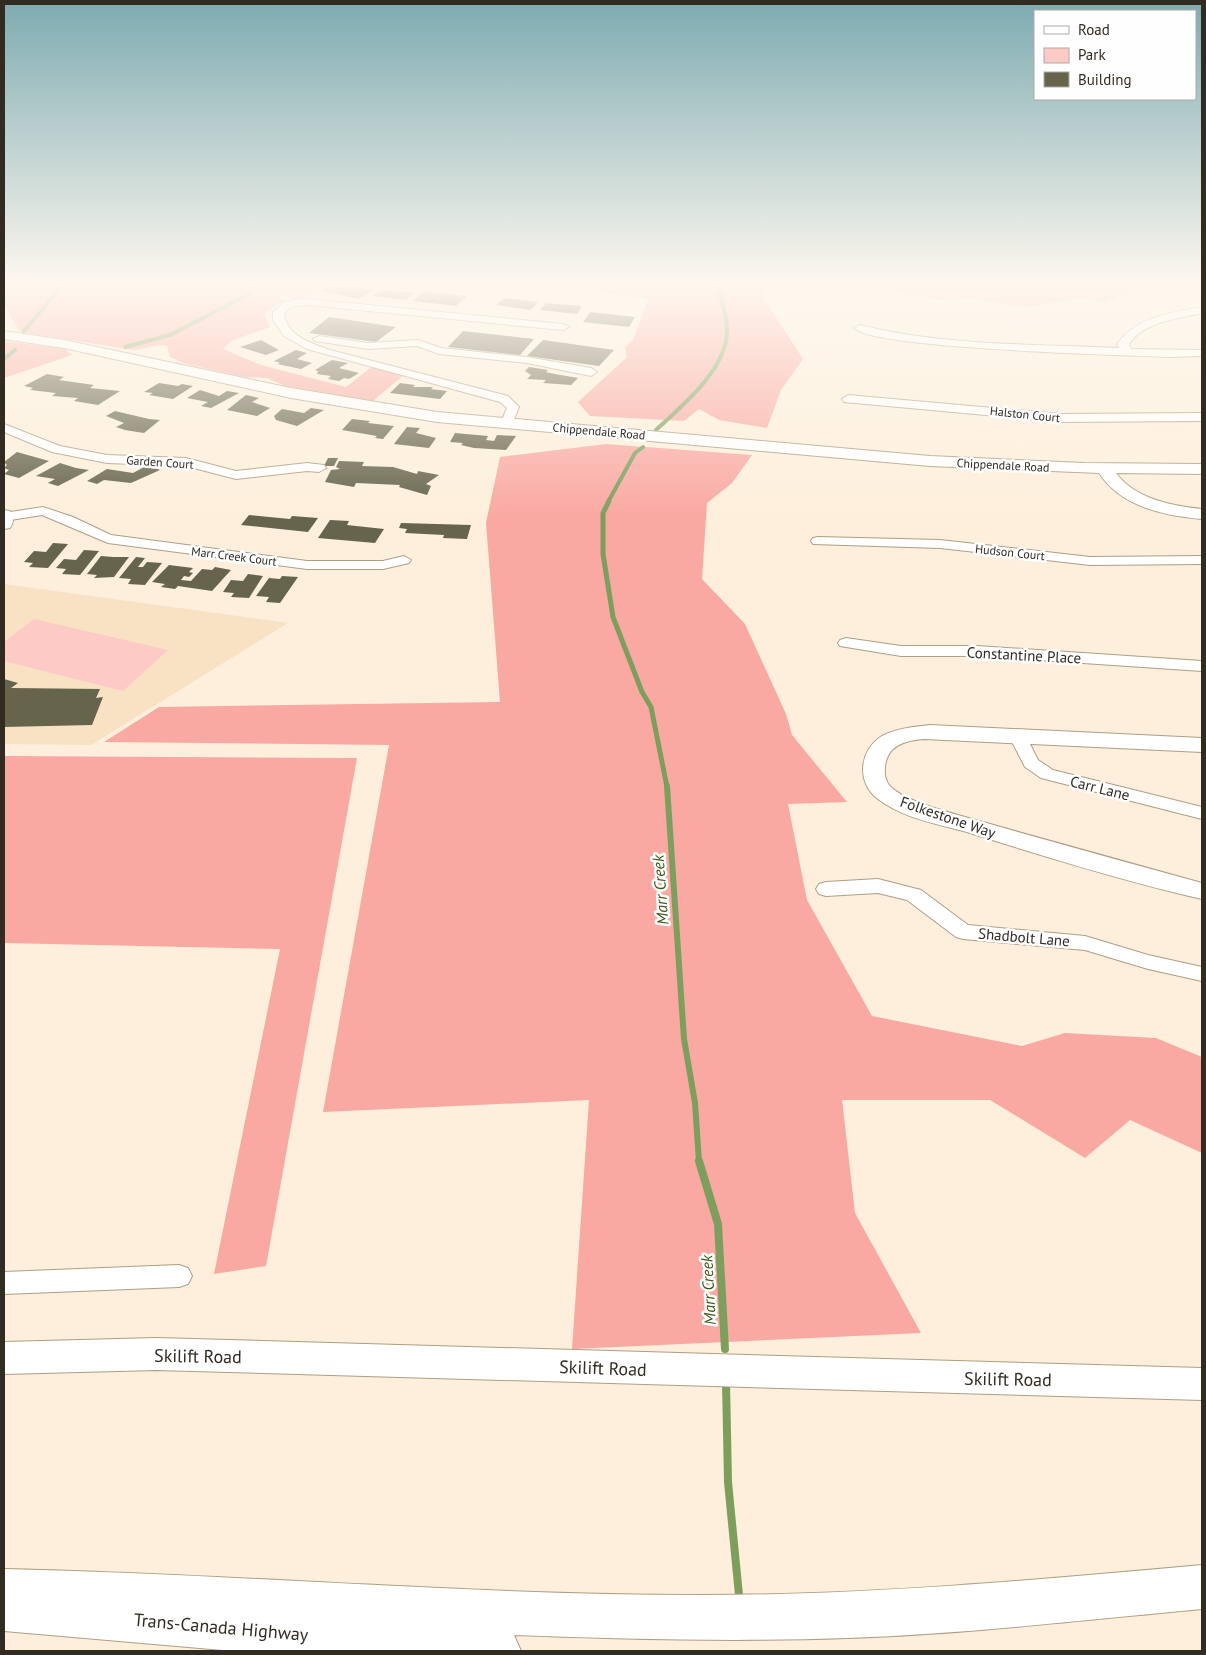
<svg xmlns="http://www.w3.org/2000/svg" width="1206" height="1655" viewBox="0 0 1206 1655" font-family="'PT Sans',sans-serif">
<style>
.built{fill:#f8e2c3}
.green{fill:#fdcac5}
.forest{fill:#f9a9a2}
.lines{fill:none;stroke-linecap:round;stroke-linejoin:round}
.stream-far3{stroke:#7e9e5e;stroke-width:4}
.stream-far2{stroke:#7e9e5e;stroke-width:5}
.stream-far1{stroke:#7e9e5e;stroke-width:6}
.stream{stroke:#7e9e5e;stroke-width:8}
.building{fill:#66644b}
.minor-casing{stroke:#ae9e86;stroke-width:2}
.tertiary-casing{stroke:#ae9e86;stroke-width:2}
.motorway-casing{stroke:#ae9e86;stroke-width:2}
.minor{fill:#fff;fill-rule:evenodd}
.tertiary{fill:#fff;fill-rule:evenodd}
.motorway{fill:#fff;fill-rule:evenodd}
.labels{text-anchor:middle;dominant-baseline:central;stroke-width:5;stroke-linejoin:round;paint-order:stroke}
.far-street-label{font-size:12px;fill:#322b22;stroke:#fefefe}
.street-label{font-size:15px;fill:#322b22;stroke:#fefefe}
.water-label{font-size:16px;font-style:italic;fill:#3a5712;stroke:#fefefe}
.near-street-label{font-size:18px;fill:#322b22;stroke:#fefefe}
</style>
<rect width="100%" height="100%" fill="#fdefdb"/>
<path class="built" d="M 4,584 L 288,623 L 91,745 L 4,744 Z"/>
<path class="green" d="M 34,619 L 168,650 L 123,691 L 4,661 L 4,642 Z"/>
<g class="forest">
<path d="M 4,285 L 326,285 L 297,301 L 284,295 L 279,296 L 286,303 L 278,304 L 264,314 L 270,327 L 231,341 L 223,349 L 261,365 L 346,387 L 374,365 L 405,374 L 373,401 L 285,386 L 267,378 L 245,377 L 186,364 L 170,357 L 167,346 C 154,343 146,350 133,350 L 20,332 L 4,305 Z"/>
<path d="M 547,285 L 772,285 L 763,297 L 803,359 L 781,390 L 767,428 L 719,420 L 699,409 L 684,421 L 590,416 L 578,402 L 627,357 L 625,347 L 633,340 L 648,299 Z"/>
<path d="M 853,285 L 1144,285 L 1103,303 L 1086,297 L 1026,307 L 972,298 L 942,300 Z"/>
<path d="M 4,341 L 65,349 L 72,355 L 4,378 Z"/>
<path d="M 606,444 L 752,455 L 732,483 L 707,503 L 702,579 L 745,624 L 786,714 L 792,735 L 847,802 L 788,804 L 807,900 L 872,1016 L 1022,1046 L 1065,1033 L 1156,1038 L 1202,1057 L 1202,1153 L 1130,1120 L 1085,1158 L 990,1100 L 842,1100 L 855,1213 L 921,1333 L 572,1349 L 589,1100 L 323,1112 L 389,745 L 104,742 L 159,707 L 500,702 L 486,523 L 500,457 Z"/>
<path d="M 4,756 L 357,758 L 266,1266 L 214,1274 L 280,949 L 4,943 Z"/>
</g>
<g class="lines">
<g class="stream-far3">
<path d="M 24,331 L 63,285"/>
<path d="M 125,347 L 170,335 L 249,294"/>
<path d="M 4,359 L 15,350"/>
<path d="M 656,430 C 682,406 727,369 727,331 C 727,315 721,299 717,285"/>
<path d="M 608,502 L 635,453 L 643,447"/>
</g>
<path class="stream-far2" d="M 609,501 L 603,513 L 603,554 L 613,617 L 642,692 L 651,707 L 667,787"/>
<path class="stream-far1" d="M 667,786 L 684,1039 L 695,1103 L 699,1162"/>
<g class="stream">
<path d="M 699,1161 L 718,1224 L 725,1349"/>
<path d="M 726,1382 L 728,1482 L 739,1595"/>
</g>
</g>
<g class="building">
<path d="M 332,285 L 347,285 L 374,290 L 358,299 L 321,291 Z"/>
<path d="M 381,289 L 414,293 L 406,300 L 372,296 Z"/>
<path d="M 424,291 L 467,296 L 456,306 L 413,301 Z"/>
<path d="M 504,298 L 538,302 L 531,310 L 496,305 Z"/>
<path d="M 546,303 L 582,306 L 577,314 L 540,310 Z"/>
<path d="M 590,312 L 635,317 L 629,327 L 583,322 Z"/>
<path d="M 329,317 L 396,327 L 376,342 L 309,333 Z"/>
<path d="M 463,331 L 534,339 L 520,355 L 448,347 Z"/>
<path d="M 261,340 L 279,350 L 266,355 L 240,347 Z"/>
<path d="M 543,340 L 614,350 L 599,366 L 527,356 Z"/>
<path d="M 296,350 L 307,353 L 297,359 L 312,363 L 301,369 L 277,364 L 280,363 L 274,361 Z"/>
<path d="M 332,360 L 348,363 L 339,368 L 359,373 L 349,379 L 344,378 L 339,381 L 328,379 L 331,376 L 317,374 L 318,371 L 315,370 Z"/>
<path d="M 529,367 L 548,370 L 546,372 L 555,374 L 578,378 L 571,385 L 543,383 L 546,380 L 527,379 L 531,375 L 525,371 Z"/>
<path d="M 47,374 L 64,377 L 59,380 L 94,385 L 90,388 L 120,391 L 98,405 L 74,401 L 78,398 L 52,396 L 56,393 L 30,390 L 33,388 L 24,386 Z"/>
<path d="M 159,383 L 178,386 L 182,384 L 193,386 L 173,399 L 149,395 L 153,393 L 144,392 Z"/>
<path d="M 400,383 L 415,385 L 413,387 L 433,387 L 431,389 L 447,391 L 440,399 L 390,393 Z"/>
<path d="M 200,390 L 219,396 L 227,391 L 239,393 L 211,408 L 201,406 L 208,402 L 187,398 Z"/>
<path d="M 246,395 L 259,398 L 252,402 L 270,408 L 257,416 L 227,410 Z"/>
<path d="M 311,408 L 324,410 L 297,426 L 276,420 L 274,416 L 282,409 L 304,413 Z"/>
<path d="M 115,411 L 149,419 L 160,420 L 144,433 L 125,430 L 116,427 L 124,423 L 106,416 Z"/>
<path d="M 352,419 L 370,421 L 368,423 L 394,426 L 383,439 L 375,438 L 377,436 L 342,430 Z"/>
<path d="M 407,427 L 420,428 L 416,433 L 436,438 L 429,448 L 394,444 Z"/>
<path d="M 455,433 L 488,436 L 486,440 L 494,441 L 497,435 L 516,436 L 506,450 L 474,448 L 461,445 L 463,443 L 450,442 Z"/>
<path d="M 17,452 L 49,461 L 19,478 L 4,474 L 9,470 L 4,468 L 7,465 L 4,462 Z"/>
<path d="M 328,458 L 338,458 L 334,466 L 324,466 Z"/>
<path d="M 339,461 L 364,462 L 362,466 L 393,467 L 417,474 L 418,471 L 439,475 L 426,484 L 431,486 L 427,495 L 399,487 L 400,485 L 356,483 L 354,487 L 325,482 L 331,470 L 340,469 L 336,467 Z"/>
<path d="M 60,463 L 76,468 L 89,470 L 58,486 L 48,483 L 55,479 L 36,476 Z"/>
<path d="M 148,465 L 160,470 L 131,483 L 104,480 L 97,484 L 87,481 L 107,469 L 133,473 Z"/>
<path d="M 249,515 L 290,519 L 292,516 L 318,518 L 308,532 L 241,525 Z"/>
<path d="M 330,520 L 349,521 L 347,525 L 384,529 L 375,543 L 318,538 Z"/>
<path d="M 401,523 L 471,525 L 467,539 L 443,538 L 444,535 L 405,533 L 407,529 L 399,528 Z"/>
<path d="M 53,543 L 68,544 L 48,568 L 29,567 L 33,563 L 24,562 L 34,551 L 46,552 Z"/>
<path d="M 84,550 L 99,551 L 80,575 L 62,574 L 66,569 L 56,568 L 64,559 L 76,560 Z"/>
<path d="M 101,556 L 113,557 L 129,557 L 114,577 L 94,578 L 97,575 L 87,574 Z"/>
<path d="M 136,557 L 145,558 L 138,567 L 143,567 L 147,562 L 162,563 L 145,585 L 128,584 L 131,579 L 119,578 Z"/>
<path d="M 169,565 L 193,568 L 189,572 L 193,573 L 189,577 L 184,576 L 181,580 L 191,581 L 202,569 L 212,570 L 215,567 L 231,570 L 212,591 L 178,586 L 175,589 L 161,587 L 165,584 L 152,582 Z"/>
<path d="M 248,574 L 263,576 L 249,598 L 231,597 L 234,593 L 223,592 L 231,580 L 243,581 Z"/>
<path d="M 282,576 L 298,577 L 280,603 L 266,602 L 269,597 L 256,596 L 269,578 L 280,579 Z"/>
<path d="M 4,679 L 18,683 L 11,688 L 100,689 L 96,698 L 103,697 L 92,725 L 4,727 Z"/>
</g>
<g class="lines">
<g class="minor-casing">
<g id="minor">
<path d="M 307,299 L 563,324 L 569,327 L 563,330 L 307,305 L 291,307 L 284,313 C 286,336 311,343 330,350 L 508,396 L 519,407 L 513,422 L 507,426 L 501,422 L 507,408 L 500,402 L 307,349 L 284,336 L 273,320 L 273,312 L 284,302 Z"/>
<path d="M 1202,307 L 1202,313 C 1177,319 1145,321 1129,344 L 1131,349 L 1202,350 L 1202,356 L 1169,357 C 1125,355 875,349 854,328 L 860,325 C 944,346 1033,344 1119,348 L 1117,344 C 1137,316 1171,313 1202,307 Z"/>
<path d="M 319,336 L 368,343 L 418,340 L 441,348 L 527,357 L 591,368 L 597,372 L 591,376 L 527,363 L 439,354 L 417,346 L 368,349 L 315,341 L 313,339 Z"/>
<path d="M 848,395 L 1060,414 L 1202,413 L 1202,421 L 1060,422 L 844,402 L 842,399 Z"/>
<path d="M 4,424 L 60,446 L 107,455 L 186,458 L 236,471 L 307,463 L 324,465 L 326,468 L 319,472 L 307,471 L 236,479 L 186,466 L 107,463 L 52,452 L 4,432 Z"/>
<path d="M 43,507 L 73,517 L 111,535 L 307,561 L 383,561 L 404,556 L 411,560 L 409,563 L 383,569 L 307,569 L 108,543 L 42,515 L 4,521 L 4,513 Z"/>
<path d="M 818,537 L 940,540 L 1090,557 L 1202,556 L 1202,564 L 1090,565 L 940,548 L 813,544 L 811,541 L 813,538 Z"/>
<path d="M 846,638 L 901,646 L 977,646 L 1202,661 L 1202,671 L 977,656 L 901,656 L 840,646 L 838,643 L 840,640 Z"/>
<path d="M 1018,731 L 1024,732 L 1038,760 L 1053,770 L 1202,807 L 1202,819 L 1041,778 L 1025,767 L 1009,736 L 1012,732 Z"/>
<path d="M 878,879 L 921,890 L 968,925 L 1085,936 L 1148,955 L 1202,967 L 1202,981 L 1148,969 L 1085,950 L 963,939 L 956,937 L 907,900 L 878,893 L 826,896 L 819,894 L 816,889 L 819,884 L 826,882 Z"/>
<path d="M 179,1265 L 188,1268 L 192,1276 L 188,1284 L 179,1287 L 4,1294 L 4,1272 Z"/>
</g>
</g>
<g class="tertiary-casing">
<g id="tertiary">
<path d="M 4,331 L 64,340 L 291,388 L 437,412 L 930,456 L 1084,463 L 1202,464 L 1202,474 L 1116,473 C 1135,499 1173,506 1202,509 L 1202,519 C 1165,516 1121,507 1099,473 L 930,466 L 437,422 L 291,398 L 64,348 L 4,339 Z"/>
<path d="M 4,510 L 10,511 C 14,517 14,522 10,528 L 4,529 Z"/>
<path d="M 930,725 L 1202,738 L 1202,752 L 924,739 C 911,740 894,743 888,756 C 884,764 883,777 889,785 C 904,803 960,815 983,822 C 1056,843 1129,863 1202,883 L 1202,899 C 1124,881 1046,857 970,833 C 939,824 904,819 878,799 C 856,783 859,750 882,736 C 897,728 914,727 930,725 Z"/>
<path d="M 156,1338 L 1202,1368 L 1202,1400 L 156,1370 L 4,1374 L 4,1342 Z"/>
</g>
</g>
<g class="motorway-casing">
<path id="motorway" d="M 1202,1565 L 1202,1609 C 1084,1620 966,1634 847,1638 C 736,1642 625,1639 514,1635 L 521,1651 L 234,1651 L 4,1631 L 4,1569 C 237,1574 470,1595 703,1595 C 870,1595 1036,1580 1202,1565 Z"/>
</g>
<use href="#minor" class="minor"/>
<use href="#tertiary" class="tertiary"/>
<use href="#motorway" class="motorway"/>
</g>
<linearGradient id="sky" x2="0" y2="1"><stop stop-color="#7dabb1"/><stop offset="0.55" stop-color="#fef8ef"/><stop offset="1" stop-color="#fef8ef" stop-opacity="0"/></linearGradient>
<rect width="1206" height="516" fill="url(#sky)"/>
<g class="labels">
<g class="far-street-label">
<text transform="translate(1025 414) rotate(6)">Halston Court</text>
<text transform="translate(599 431) rotate(5)">Chippendale Road</text>
<text transform="translate(160 462) rotate(4)">Garden Court</text>
<text transform="translate(1003 465) rotate(3)">Chippendale Road</text>
<text transform="translate(1010 552) rotate(6)">Hudson Court</text>
<text transform="translate(234 556) rotate(7)">Marr Creek Court</text>
</g>
<g class="street-label">
<text transform="translate(1024 655) rotate(3)">Constantine Place</text>
<text transform="translate(1100 788) rotate(14)">Carr Lane</text>
<text transform="translate(948 817) rotate(19)">Folkestone Way</text>
<text transform="translate(1024 937) rotate(5)">Shadbolt Lane</text>
</g>
<g class="water-label">
<text transform="translate(660 890) rotate(-94)">Marr Creek</text>
<text transform="translate(708 1290) rotate(-93)">Marr Creek</text>
</g>
<g class="near-street-label">
<text transform="translate(198 1356) rotate(1)">Skilift Road</text>
<text transform="translate(603 1368) rotate(2)">Skilift Road</text>
<text transform="translate(1008 1379) rotate(1)">Skilift Road</text>
<text transform="translate(221 1627) rotate(5)">Trans-Canada Highway</text>
</g>
</g>
<rect width="1206" height="1655" fill="none" stroke="#322b22" stroke-width="10"/>
<rect x="1034" y="10" width="162" height="90" fill="#fefefe" stroke="#acaaa6"/>
<rect x="1044" y="26" width="25" height="8" fill="#ffffff" stroke="#acaaa6"/>
<text x="1078" y="35" font-size="15" fill="#322b22">Road</text>
<rect x="1044" y="48" width="25" height="15" fill="#fdcac5" stroke="#acaaa6"/>
<text x="1078" y="60" font-size="15" fill="#322b22">Park</text>
<rect x="1044" y="72" width="25" height="15" fill="#66644b" stroke="#acaaa6"/>
<text x="1078" y="85" font-size="15" fill="#322b22">Building</text>
</svg>
